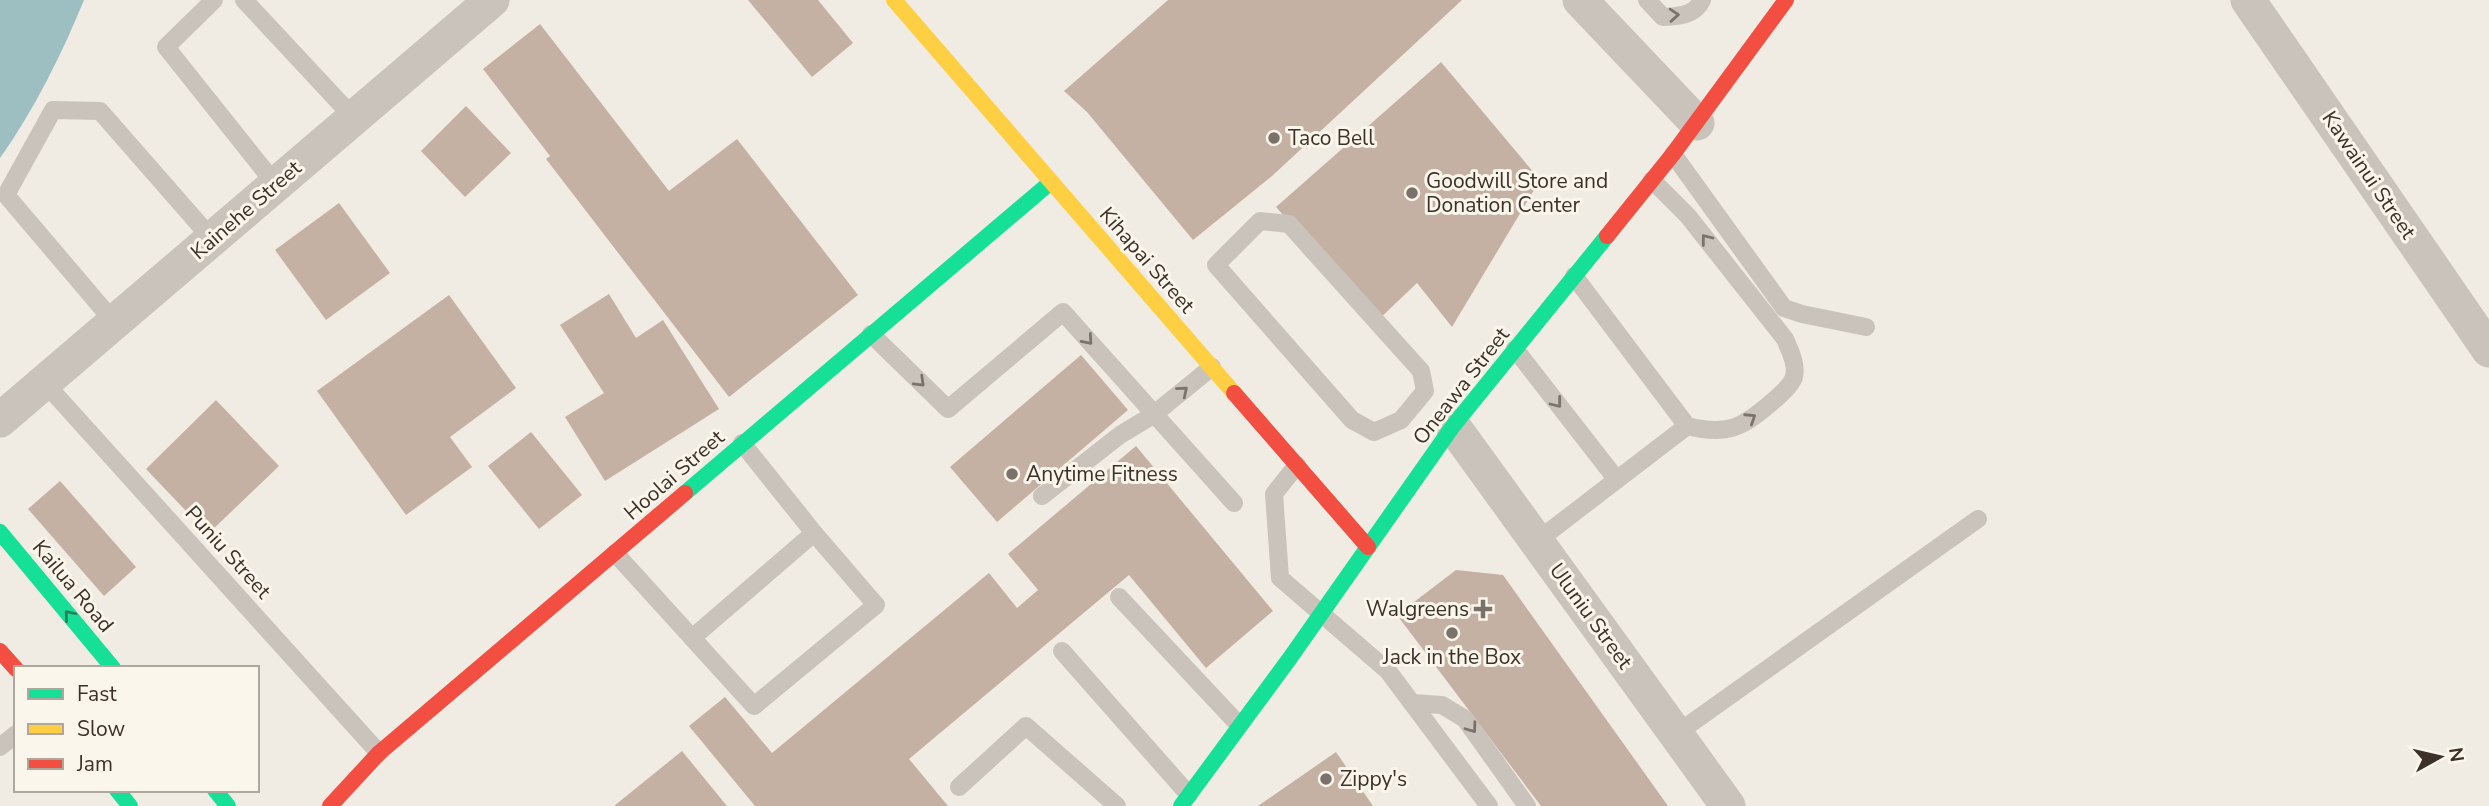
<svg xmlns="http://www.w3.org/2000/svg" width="2489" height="806" viewBox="0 0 2489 806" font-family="'Nunito Sans',sans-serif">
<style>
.water{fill:#9dbfc2}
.building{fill:#c5b1a3}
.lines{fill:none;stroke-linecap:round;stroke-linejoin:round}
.lane{stroke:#c9c3bb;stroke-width:18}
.street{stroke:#c9c3bb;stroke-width:35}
.fast{stroke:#16e098;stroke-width:16}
.slow{stroke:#ffcf43;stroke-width:16}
.jam{stroke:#f24e42;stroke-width:16}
.oneway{stroke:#7b736b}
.oneway2{stroke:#2a805b}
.poi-dot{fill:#7a726a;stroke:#fbf6eb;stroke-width:2.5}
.labels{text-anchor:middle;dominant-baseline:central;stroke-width:6;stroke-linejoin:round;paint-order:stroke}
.poi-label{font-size:21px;fill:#3b3129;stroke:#fbf6eb;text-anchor:start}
.street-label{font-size:21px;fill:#3b3129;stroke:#fbf6eb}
</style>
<rect width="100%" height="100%" fill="#f0ebe3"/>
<path class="water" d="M 0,0 L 84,0 C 62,54 34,110 0,158 Z"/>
<g class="building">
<path d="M 748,0 L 818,0 L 853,43 L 812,77 Z"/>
<path d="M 1168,0 L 1462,0 L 1272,176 L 1193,240 L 1087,112 L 1064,91 Z"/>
<path d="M 540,24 L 669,191 L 737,139 L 858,295 L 729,397 L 546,159 L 550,156 L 483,69 Z"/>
<path d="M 1441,62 L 1540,180 L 1452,327 L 1417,283 L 1376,322 L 1276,207 Z"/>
<path d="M 466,106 L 511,153 L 465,197 L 421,151 Z"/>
<path d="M 339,203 L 390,273 L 326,320 L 275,250 Z"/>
<path d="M 609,294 L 636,338 L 663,320 L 719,409 L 605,481 L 565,417 L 604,393 L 560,325 Z"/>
<path d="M 449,295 L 516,388 L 450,437 L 472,467 L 406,515 L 317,391 Z"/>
<path d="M 1081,355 L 1128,410 L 997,522 L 950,467 Z"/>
<path d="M 216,400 L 279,466 L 208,534 L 146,469 Z"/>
<path d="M 531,432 L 582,495 L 539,529 L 488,466 Z"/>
<path d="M 1136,446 L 1273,611 L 1206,668 L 1129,575 L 909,759 L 948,806 L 755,806 L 689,726 L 725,697 L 772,753 L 989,573 L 1017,608 L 1038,590 L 1008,554 Z"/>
<path d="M 60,481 L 136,567 L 104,596 L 28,509 Z"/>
<path d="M 1456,570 L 1503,575 L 1668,806 L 1541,806 L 1397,615 Z"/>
<path d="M 682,751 L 727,806 L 614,806 Z"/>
<path d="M 1336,752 L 1373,806 L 1258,806 Z"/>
</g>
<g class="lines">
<g class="lane">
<path d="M 214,0 L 166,47 L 276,185"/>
<path d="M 244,0 L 354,118"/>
<path d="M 1647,0 L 1663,17 C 1678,16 1695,16 1702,0"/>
<path d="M 1673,154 L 1784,308 L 1802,314 L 1866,327"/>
<path d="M 1652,180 L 1688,216 L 1785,339 C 1790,351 1797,364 1794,377 C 1791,386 1779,396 1772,402 C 1742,428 1727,436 1687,426"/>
<path d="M 1260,221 L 1289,224 L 1421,371 L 1425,391 L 1401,420 L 1374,432 L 1352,420 L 1216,265 Z"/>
<path d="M 114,322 L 6,195 L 53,110 L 100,111 L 212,239"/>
<path d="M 871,334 L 948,409 L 1063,312 L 1234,503"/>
<path d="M 1515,349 L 1617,480"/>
<path d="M 44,382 L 379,753"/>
<path d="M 1297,465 L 1274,494 L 1280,578 L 1388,671 L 1489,806"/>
<path d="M 1042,496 L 1120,435 L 1153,415 L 1212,367"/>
<path d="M 1537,541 L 1687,426 L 1574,276"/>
<path d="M 615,553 L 754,706 L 876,605 L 814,533 L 742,443"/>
<path d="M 1119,597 L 1239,725"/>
<path d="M 692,638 L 814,533"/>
<path d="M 1062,651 L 1189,795"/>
<path d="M 1412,703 L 1442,705 L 1465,719 L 1527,806"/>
<path d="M 1676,734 L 1978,519"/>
<path d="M 0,747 L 16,734"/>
<path d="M 959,787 L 1026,726 L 1117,806"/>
</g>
<g class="street">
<path d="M 1580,0 L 1697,123"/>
<path d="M 2248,0 L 2489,350"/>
<path d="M 0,420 L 492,0"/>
<path d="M 1453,426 L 1728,806"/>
</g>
<g class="fast">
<path d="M 685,493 L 1051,182"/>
<path d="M 0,532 L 113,668"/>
<path d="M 117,790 L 130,806"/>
<path d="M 215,790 L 228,806"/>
<path d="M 1181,806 L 1290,658 L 1453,426 L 1607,236"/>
</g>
<path class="slow" d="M 894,0 L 1234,393"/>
<g class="jam">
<path d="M 1607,236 L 1673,154 L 1786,0"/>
<path d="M 1234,393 L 1368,547"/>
<path d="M 0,651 L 16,669"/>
<path d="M 330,806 L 379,753 L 685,493"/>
</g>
</g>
<defs><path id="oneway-chevron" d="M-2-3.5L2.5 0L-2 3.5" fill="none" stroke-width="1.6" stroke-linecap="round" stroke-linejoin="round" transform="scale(1.75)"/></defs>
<g class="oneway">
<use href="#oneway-chevron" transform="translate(1674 15) rotate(-4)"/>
<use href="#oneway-chevron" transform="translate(1706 239) rotate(-128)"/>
<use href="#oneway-chevron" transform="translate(1088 340) rotate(49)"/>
<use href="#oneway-chevron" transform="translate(920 382) rotate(44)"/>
<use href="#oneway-chevron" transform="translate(1183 391) rotate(-40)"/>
<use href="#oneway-chevron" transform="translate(1557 403) rotate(52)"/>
<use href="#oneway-chevron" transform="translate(1751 418) rotate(-33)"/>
<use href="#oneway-chevron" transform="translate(1472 728) rotate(54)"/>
</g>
<use class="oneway2" href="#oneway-chevron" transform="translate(69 615) rotate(-130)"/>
<g class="poi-dot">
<circle cx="1274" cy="138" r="7"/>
<circle cx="1412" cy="193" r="7"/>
<circle cx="1012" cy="474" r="7"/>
<path d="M1479.5 598.5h7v7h7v7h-7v7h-7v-7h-7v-7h7z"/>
<circle cx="1452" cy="633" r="7"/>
<circle cx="1326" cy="779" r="7"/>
</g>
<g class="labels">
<g class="poi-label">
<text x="1288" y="138">Taco Bell</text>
<text x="1426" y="181">Goodwill Store and<tspan x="1426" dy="24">Donation Center</tspan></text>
<text x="1026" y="474">Anytime Fitness</text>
<text x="1469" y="609" text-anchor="end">Walgreens</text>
<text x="1452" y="657" text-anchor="middle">Jack in the Box</text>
<text x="1340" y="779">Zippy's</text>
</g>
<g class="street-label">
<text transform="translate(2369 175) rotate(56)">Kawainui Street</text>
<text transform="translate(246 210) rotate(-41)">Kainehe Street</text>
<text transform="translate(1147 260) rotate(49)">Kihapai Street</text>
<text transform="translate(1461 386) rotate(-52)">Oneawa Street</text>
<text transform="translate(674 475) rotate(-41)">Hoolai Street</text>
<text transform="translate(228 552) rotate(48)">Puniu Street</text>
<text transform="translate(73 586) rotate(50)">Kailua Road</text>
<text transform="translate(1591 616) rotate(54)">Uluniu Street</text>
</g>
</g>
<rect x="14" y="666" width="245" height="126" fill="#fbf6eb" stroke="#aea79d" stroke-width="2"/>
<rect x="28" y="689" width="35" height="10" fill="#16e098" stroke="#aea79d" stroke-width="2"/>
<text x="77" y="701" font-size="21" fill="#3b3129">Fast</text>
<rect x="28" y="724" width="35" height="10" fill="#ffcf43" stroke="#aea79d" stroke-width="2"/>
<text x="77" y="736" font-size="21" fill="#3b3129">Slow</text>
<rect x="28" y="759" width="35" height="10" fill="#f24e42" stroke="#aea79d" stroke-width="2"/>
<text x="77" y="771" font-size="21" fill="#3b3129">Jam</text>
<g transform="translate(2440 757) rotate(82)" stroke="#fbf6eb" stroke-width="5" paint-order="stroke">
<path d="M0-5L12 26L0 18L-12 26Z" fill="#3b3129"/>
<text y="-10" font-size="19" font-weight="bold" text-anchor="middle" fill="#3b3129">N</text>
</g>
</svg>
